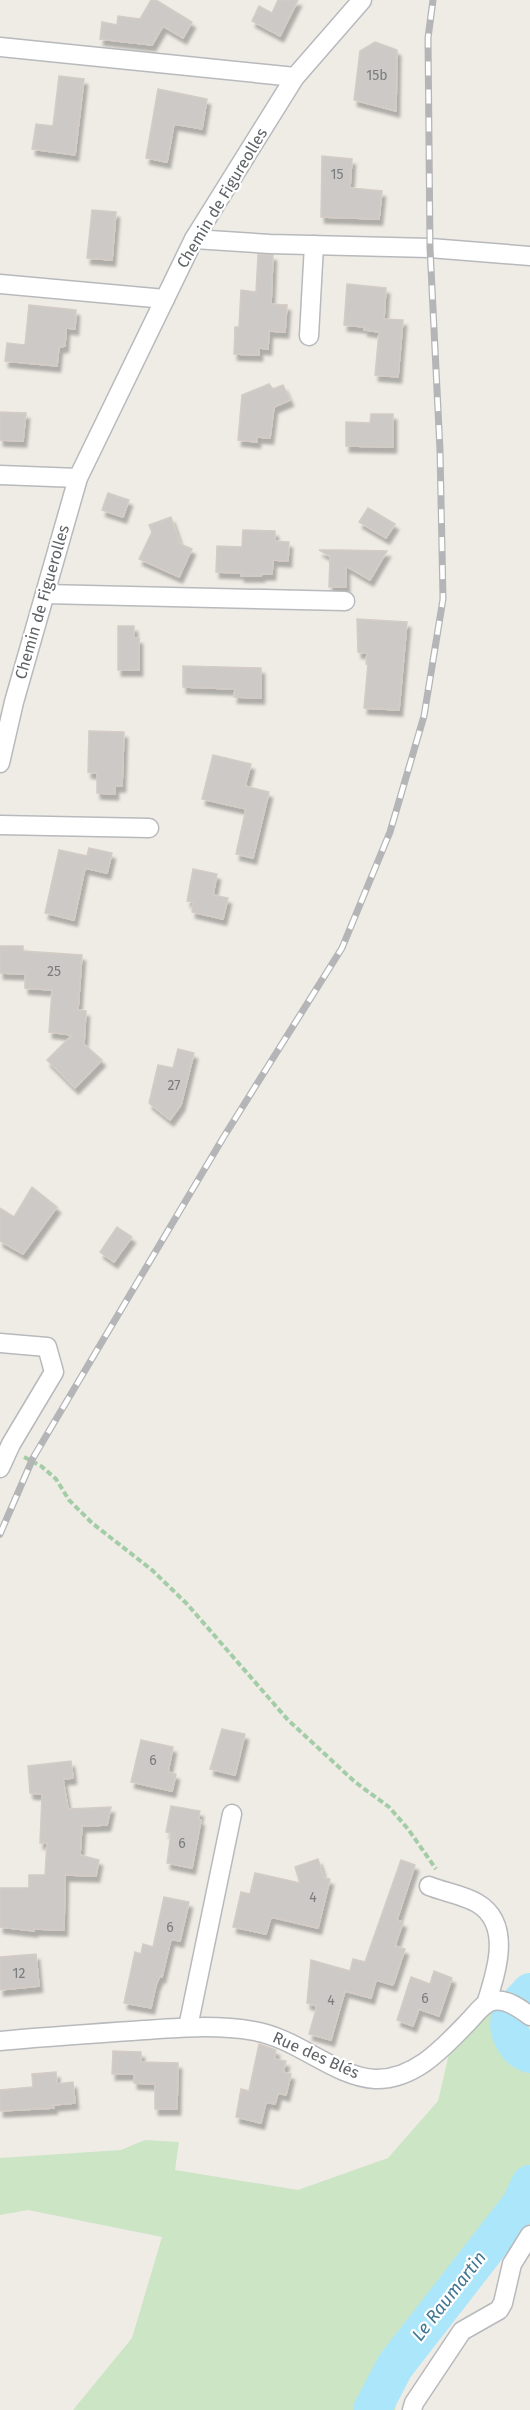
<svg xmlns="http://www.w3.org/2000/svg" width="530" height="2410" viewBox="0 0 530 2410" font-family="'Fira Sans',sans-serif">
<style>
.green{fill:#cbe5c5}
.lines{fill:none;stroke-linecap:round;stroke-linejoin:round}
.river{stroke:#ace6fa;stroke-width:38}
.building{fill:#cdc9c6;stroke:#d4ccc5;stroke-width:1.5;filter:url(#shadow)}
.street-casing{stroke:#b7b9bc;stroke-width:21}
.path{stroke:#a3cda6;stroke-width:4;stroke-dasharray:6 3;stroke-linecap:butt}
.street{stroke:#fff;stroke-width:18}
.rail-casing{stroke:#b4b5b6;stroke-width:7}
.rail{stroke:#fff;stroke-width:4.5;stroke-dasharray:14;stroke-linecap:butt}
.labels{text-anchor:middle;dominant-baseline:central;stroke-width:4.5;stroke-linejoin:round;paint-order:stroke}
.number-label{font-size:14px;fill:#7a7c7e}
.street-label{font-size:16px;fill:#5e6366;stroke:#fff}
.water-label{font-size:18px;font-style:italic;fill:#407792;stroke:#fff}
</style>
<defs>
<filter id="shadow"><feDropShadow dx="3.5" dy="6" stdDeviation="1.5" flood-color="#0004"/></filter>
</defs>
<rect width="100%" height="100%" fill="#efece6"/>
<path class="green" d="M 491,2009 L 530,2032 L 530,2206 L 398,2392 L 395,2410 L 73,2410 L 132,2338 L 162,2237 L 28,2210 L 0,2215 L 0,2158 L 121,2150 L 145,2140 L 179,2142 L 175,2170 L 298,2190 L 388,2158 L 438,2101 L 449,2054 Z"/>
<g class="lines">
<g class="river">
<path d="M 530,1992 C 525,1999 514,2007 511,2015 C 505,2030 516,2050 530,2054"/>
<path d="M 372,2410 L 395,2366 L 521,2204 L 530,2184"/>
</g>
</g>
<g class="building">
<path d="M 151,0 L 156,0 L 192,22 L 183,38 L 163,26 L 152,45 L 100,39 L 102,22 L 117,25 L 118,16 L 140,19 Z"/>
<path d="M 278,0 L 298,0 L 280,36 L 252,21 L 259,6 L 272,13 Z"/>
<path d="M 375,42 L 397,50 L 396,111 L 354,100 L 360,51 Z"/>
<path d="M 59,76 L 84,79 L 75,155 L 32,149 L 36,124 L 53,126 Z"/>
<path d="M 158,89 L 207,99 L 202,129 L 174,124 L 167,162 L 146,158 Z"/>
<path d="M 322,156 L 352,159 L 350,188 L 382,191 L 379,219 L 321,217 Z"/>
<path d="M 92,210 L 116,212 L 112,260 L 87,258 Z"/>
<path d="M 258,254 L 273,255 L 271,304 L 287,305 L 285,332 L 269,331 L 268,349 L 259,348 L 259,355 L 234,354 L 235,327 L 239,327 L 241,290 L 256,292 Z"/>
<path d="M 347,284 L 386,288 L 384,319 L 403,320 L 398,377 L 375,375 L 379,332 L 364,330 L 365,327 L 344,325 Z"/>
<path d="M 29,305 L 76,310 L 75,329 L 66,328 L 65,346 L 59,347 L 57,366 L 5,361 L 7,343 L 25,345 Z"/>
<path d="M 269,384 L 273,389 L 283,385 L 290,400 L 274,407 L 270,438 L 257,437 L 257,442 L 238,440 L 242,395 Z"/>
<path d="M 0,412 L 26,413 L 23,441 L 0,440 Z"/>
<path d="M 371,414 L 393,414 L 393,447 L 346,446 L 346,422 L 370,423 Z"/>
<path d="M 108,493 L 129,500 L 123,517 L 102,510 Z"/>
<path d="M 368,508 L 395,524 L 386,538 L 359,522 Z"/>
<path d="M 171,517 L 180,544 L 192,549 L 179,577 L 139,559 L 152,532 L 149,525 Z"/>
<path d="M 243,530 L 275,531 L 275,541 L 289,542 L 288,561 L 273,560 L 272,574 L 262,574 L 261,576 L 241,576 L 241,573 L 216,572 L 217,546 L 242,547 Z"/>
<path d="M 319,550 L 339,550 L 387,551 L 370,580 L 346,566 L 346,587 L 329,587 L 330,556 Z"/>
<path d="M 357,619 L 407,622 L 399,710 L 364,708 L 368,664 L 366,664 L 367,653 L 358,652 Z"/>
<path d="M 118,626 L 134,626 L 134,638 L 139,638 L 139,670 L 118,670 Z"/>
<path d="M 183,666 L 261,668 L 261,698 L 234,697 L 235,689 L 183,687 Z"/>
<path d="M 89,731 L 124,732 L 122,786 L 115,786 L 115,794 L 97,793 L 97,773 L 88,772 Z"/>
<path d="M 213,755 L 251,764 L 245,786 L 269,792 L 253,858 L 236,854 L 246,809 L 202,799 Z"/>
<path d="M 89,848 L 112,853 L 107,873 L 85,868 L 74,920 L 45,913 L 59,850 L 87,856 Z"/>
<path d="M 193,869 L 217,874 L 213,895 L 228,898 L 223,919 L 192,912 L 193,902 L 187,901 Z"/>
<path d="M 0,946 L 23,946 L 23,951 L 82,955 L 78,1010 L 86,1011 L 84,1044 L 102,1060 L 75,1088 L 47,1060 L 72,1035 L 49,1032 L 52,990 L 25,988 L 25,974 L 0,973 Z"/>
<path d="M 178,1049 L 194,1053 L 181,1105 L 170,1120 L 149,1103 L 158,1065 L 173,1068 Z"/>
<path d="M 32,1187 L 57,1207 L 23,1254 L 0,1241 L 0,1208 L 14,1217 Z"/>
<path d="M 117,1227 L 132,1237 L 114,1262 L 100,1252 Z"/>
<path d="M 222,1729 L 245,1734 L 235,1775 L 210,1769 Z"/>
<path d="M 141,1740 L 173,1747 L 168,1772 L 176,1774 L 172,1791 L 131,1782 Z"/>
<path d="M 71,1761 L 73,1778 L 63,1779 L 68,1809 L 111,1807 L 107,1825 L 82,1826 L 80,1855 L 99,1860 L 96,1876 L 65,1875 L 64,1930 L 34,1929 L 34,1931 L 0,1927 L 0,1888 L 29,1888 L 29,1875 L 45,1875 L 47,1843 L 40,1843 L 42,1794 L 30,1793 L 28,1766 Z"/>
<path d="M 171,1806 L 200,1811 L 198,1820 L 201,1820 L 192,1868 L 167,1863 L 171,1833 L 166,1832 Z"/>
<path d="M 318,1859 L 324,1878 L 330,1879 L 318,1928 L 271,1917 L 266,1934 L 233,1927 L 241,1892 L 250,1894 L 255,1873 L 300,1883 L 295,1867 Z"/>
<path d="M 401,1860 L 415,1865 L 397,1920 L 403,1922 L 395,1946 L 405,1949 L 393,1985 L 376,1980 L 371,1998 L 345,1991 L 331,2040 L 309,2034 L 317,2006 L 307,2003 L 311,1960 L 350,1971 L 353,1959 L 365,1962 Z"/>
<path d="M 164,1897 L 189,1902 L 180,1941 L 171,1939 L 162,1977 L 160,1976 L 156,1985 L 151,2008 L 124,2003 L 135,1952 L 141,1954 L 143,1944 L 153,1947 Z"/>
<path d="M 36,1954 L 39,1986 L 0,1990 L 0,1957 Z"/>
<path d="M 434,1971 L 452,1978 L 439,2016 L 419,2009 L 413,2026 L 397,2020 L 411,1977 L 430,1984 Z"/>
<path d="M 259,2044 L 276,2050 L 274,2059 L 286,2061 L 283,2072 L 291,2074 L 286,2095 L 278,2093 L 275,2104 L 266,2102 L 261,2123 L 236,2117 L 241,2089 L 249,2091 Z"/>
<path d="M 113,2051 L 141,2052 L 141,2062 L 178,2063 L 177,2109 L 155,2109 L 155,2084 L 134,2083 L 134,2074 L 112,2074 Z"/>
<path d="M 56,2072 L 57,2084 L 73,2082 L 75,2103 L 53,2105 L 54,2108 L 0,2111 L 0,2090 L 33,2087 L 32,2074 Z"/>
</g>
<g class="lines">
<g class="street-casing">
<g id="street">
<path d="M 0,47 L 295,77"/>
<path d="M 194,239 L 270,244 L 430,248 L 530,256"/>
<path d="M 0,284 L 165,299"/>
<path d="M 309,336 L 314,245"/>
<path d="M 0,475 L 78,478"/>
<path d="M 45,594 L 345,601"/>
<path d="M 0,763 L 14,702 L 78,478 L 194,239 L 295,77 L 362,0"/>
<path d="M 0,825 L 149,828"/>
<path d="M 0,1343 L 47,1347 L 54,1372 L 11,1444 L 0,1468"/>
<path d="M 429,1886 C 444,1892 463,1895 477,1903 C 513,1924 496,1973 486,2004"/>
<path d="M 188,2027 L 232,1814"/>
<path d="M 0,2041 C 44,2037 88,2034 131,2031 C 172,2028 214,2024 254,2031 C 297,2038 335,2077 375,2079 C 415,2080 444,2047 469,2021 C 476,2014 483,2003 493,2001 C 506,1998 521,2009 530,2016"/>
<path d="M 412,2410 L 414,2403 L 462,2331 L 499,2310 L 503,2303 L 512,2264 L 530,2235"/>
</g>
</g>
<path class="path" d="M 24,1457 L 41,1466 L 56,1479 L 69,1500 L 92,1523 L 152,1570 L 187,1604 L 288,1720 L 355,1782 L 389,1807 L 408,1829 L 436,1869"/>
<use href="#street" class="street"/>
<g class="rail-casing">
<path id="rail" d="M 0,1534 L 33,1458 L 223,1138 L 342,948 L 390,832 L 424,716 L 443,599 L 440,450 L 430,248 L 428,38 L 433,0"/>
</g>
<use href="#rail" class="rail"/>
</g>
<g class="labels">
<g class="number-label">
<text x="377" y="75">15b</text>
<text x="337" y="174">15</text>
<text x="54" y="971">25</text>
<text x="174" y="1085">27</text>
<text x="153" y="1760">6</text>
<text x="182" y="1843">6</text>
<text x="313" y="1897">4</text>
<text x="170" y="1927">6</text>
<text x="19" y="1973">12</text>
<text x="425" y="1998">6</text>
<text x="331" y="2000">4</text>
</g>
<g class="street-label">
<text transform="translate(222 198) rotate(-59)">Chemin de Figureolles</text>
<text transform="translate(42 602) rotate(-74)">Chemin de Figuerolles</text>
<text transform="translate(316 2055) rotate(24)">Rue des Blés</text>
</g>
<g class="water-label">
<text transform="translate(449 2296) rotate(-52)">Le Raumartin</text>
</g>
</g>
</svg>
